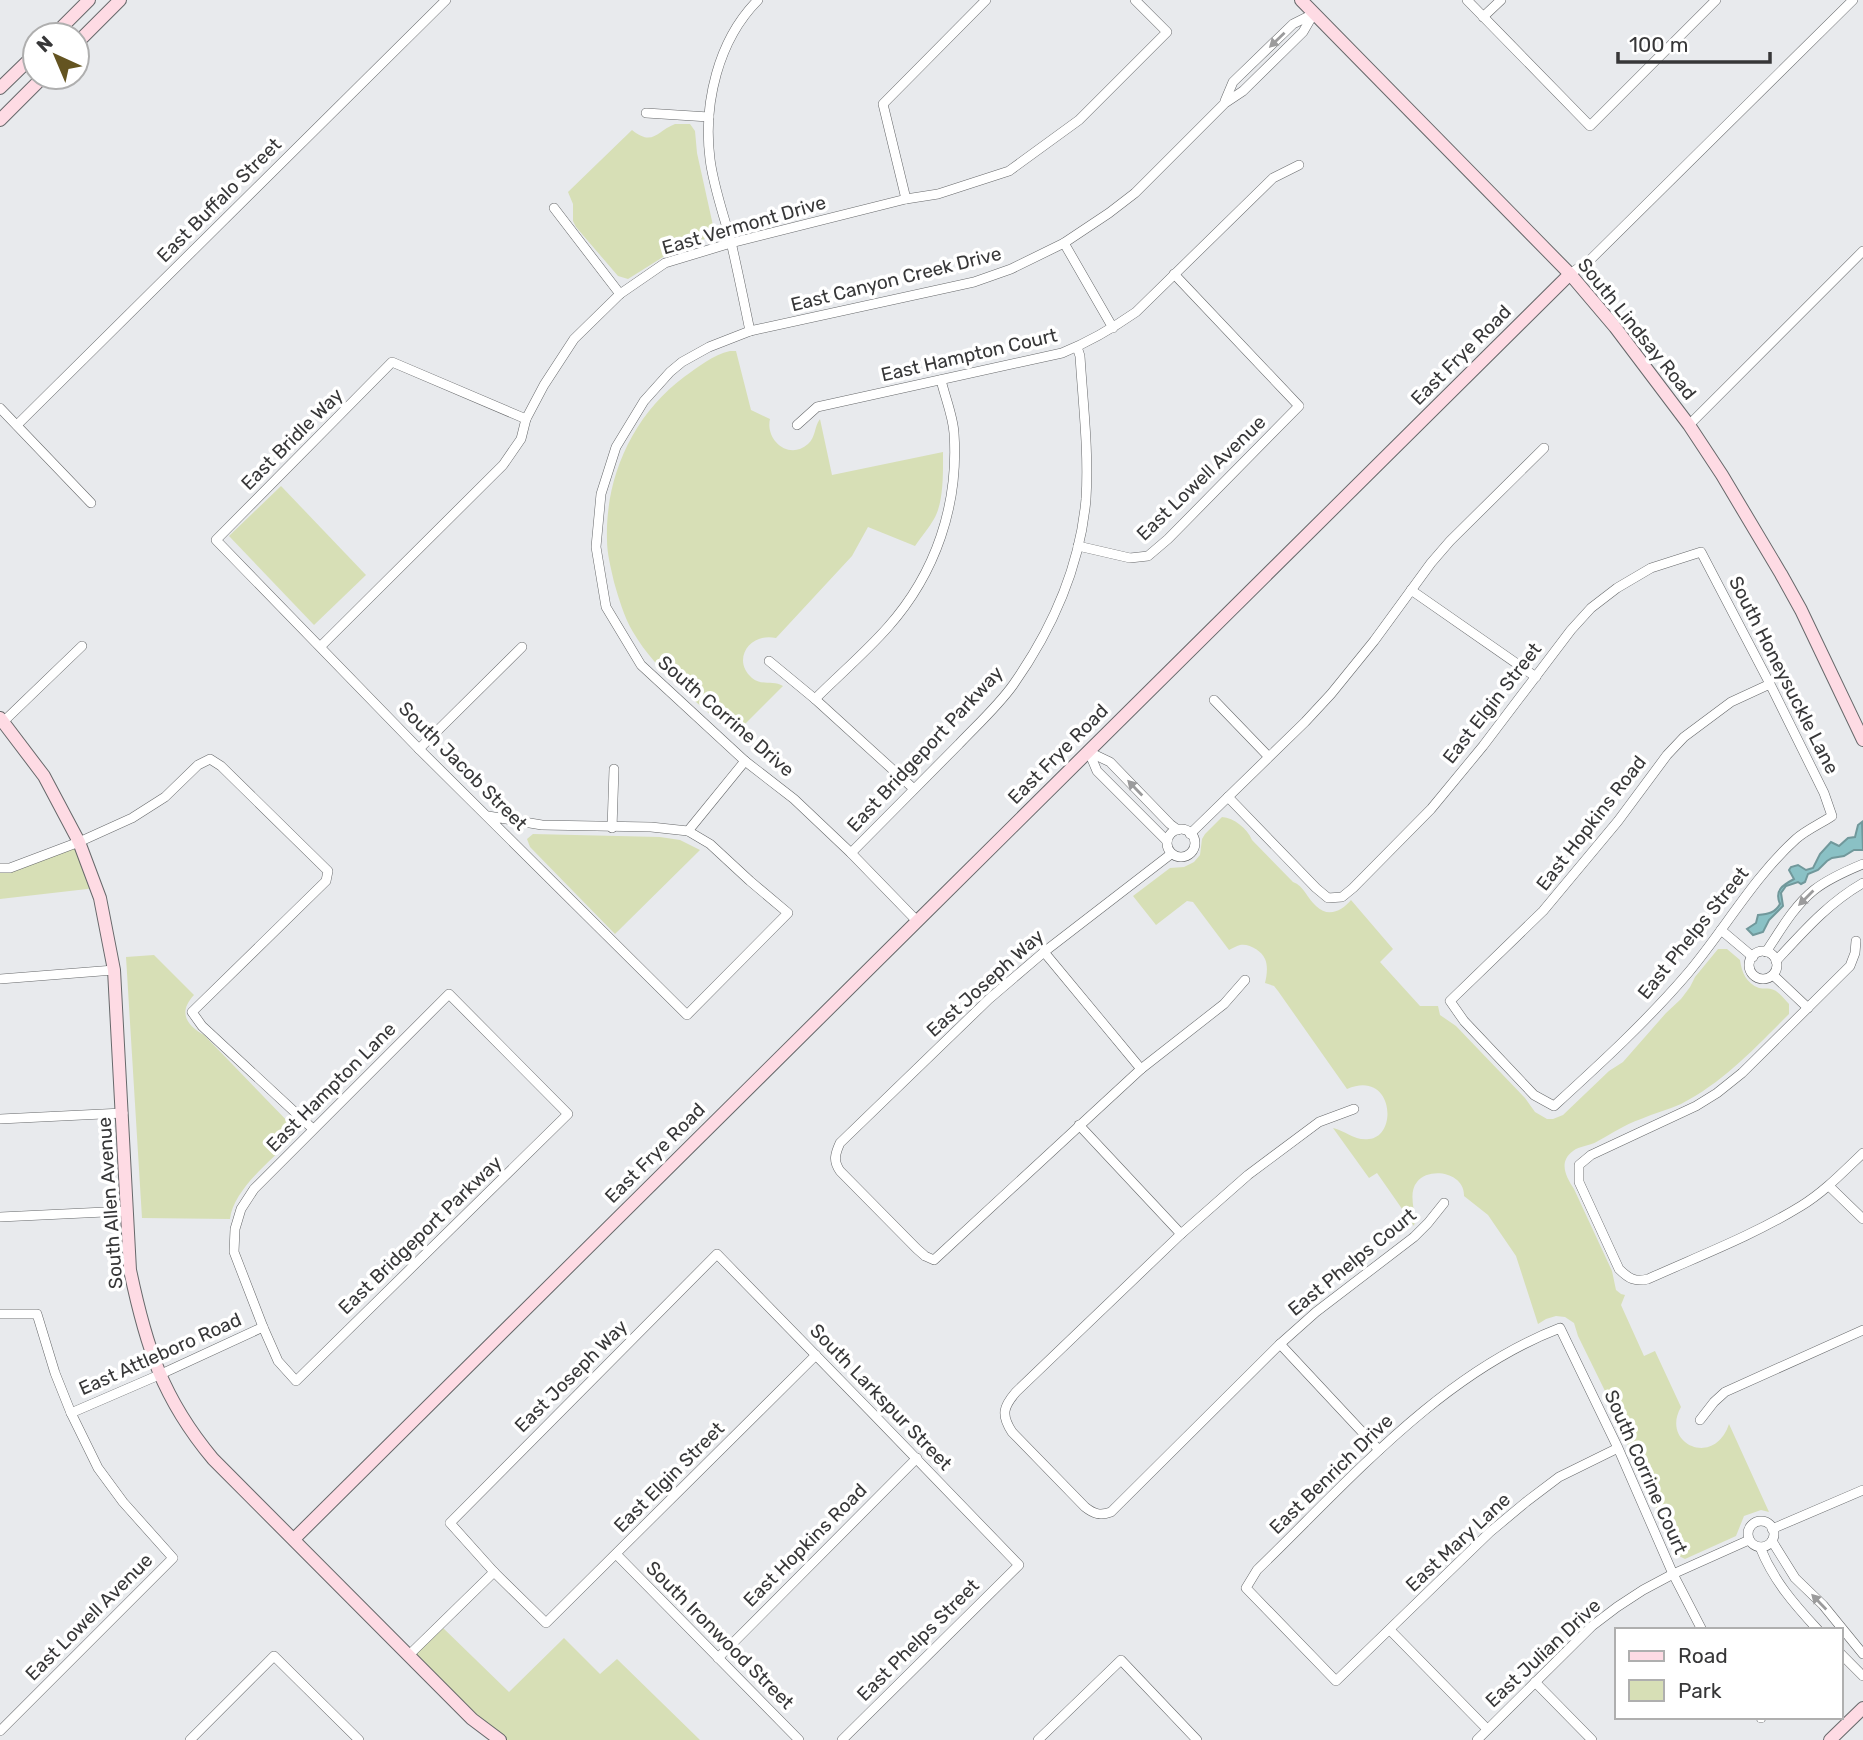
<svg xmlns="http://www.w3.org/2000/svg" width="1863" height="1740" viewBox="0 0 1863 1740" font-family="Rubik,sans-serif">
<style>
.green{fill:#d7dfb6}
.water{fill:#8ac1c5;stroke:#71989b;stroke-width:2}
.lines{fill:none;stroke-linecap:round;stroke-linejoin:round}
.street-casing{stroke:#66686a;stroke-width:10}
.secondary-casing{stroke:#66686a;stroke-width:14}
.street{stroke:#fff;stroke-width:9}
.secondary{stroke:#fedbe4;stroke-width:12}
.oneway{fill:#9b9b9c}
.labels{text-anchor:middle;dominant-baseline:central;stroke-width:7;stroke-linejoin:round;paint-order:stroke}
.street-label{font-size:19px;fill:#373738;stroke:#fff}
</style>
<rect width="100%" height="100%" fill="#e8eaed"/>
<g class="green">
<path d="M 675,124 L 690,124 L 695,131 L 697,153 L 714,230 L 709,237 L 663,257 L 628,279 L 618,276 L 576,227 L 573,221 L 573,204 L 568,192 L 632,130 C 653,147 657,131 675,124 Z"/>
<path d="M 730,351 L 736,351 L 751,410 L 770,419 C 765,440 789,461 808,444 C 816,437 814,427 820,419 L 832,475 L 943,452 C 943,471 944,502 934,519 C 929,528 921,537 915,546 L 868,527 L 852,556 L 776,638 C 750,632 731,660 752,678 C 761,686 773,680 783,686 L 734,735 C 699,703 657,673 633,632 C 624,617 619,599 614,582 C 611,568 607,554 607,540 C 605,477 633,415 684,377 C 698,367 713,355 730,351 Z"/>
<path d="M 281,486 L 366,575 L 314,625 L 229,536 Z"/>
<path d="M 1222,817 C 1234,818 1247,828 1252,840 L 1293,882 C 1304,886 1307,898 1316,906 C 1328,918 1342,911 1351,900 L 1393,949 L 1380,962 L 1420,1006 L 1438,1006 L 1440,1015 L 1456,1026 L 1525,1098 L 1535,1112 L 1547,1119 L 1553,1119 L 1563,1115 L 1609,1071 L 1623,1062 L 1666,1013 L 1681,999 L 1690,987 L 1695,977 L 1718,949 L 1727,949 L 1740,960 C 1742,973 1746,983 1759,988 C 1763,989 1767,988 1771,989 C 1778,990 1784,999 1789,1004 L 1789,1014 C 1756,1047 1724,1082 1681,1104 C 1668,1110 1654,1113 1641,1119 C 1624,1125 1613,1133 1598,1141 C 1590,1146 1579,1146 1573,1151 C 1558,1162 1566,1177 1574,1189 L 1612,1271 L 1616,1290 L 1621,1294 L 1625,1295 L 1621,1305 L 1644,1356 L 1655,1351 L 1681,1407 C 1660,1443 1714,1469 1729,1424 L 1769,1512 L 1761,1510 L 1744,1516 L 1736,1536 L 1685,1559 L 1677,1555 L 1625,1439 L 1605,1391 L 1578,1336 L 1574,1323 L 1565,1317 L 1556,1316 L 1546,1319 L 1538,1324 L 1516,1256 L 1488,1215 L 1464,1196 C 1465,1173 1430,1166 1417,1182 C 1407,1194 1417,1213 1414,1226 L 1377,1173 L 1369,1178 L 1333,1128 C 1346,1131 1355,1141 1369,1139 C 1399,1136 1393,1069 1347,1089 L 1278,991 L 1274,986 L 1265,983 C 1267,976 1268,965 1265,959 C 1262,951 1249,943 1240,945 C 1236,946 1233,948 1229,950 L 1193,902 L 1187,901 L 1156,925 L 1133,896 L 1170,868 L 1184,867 L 1194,862 L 1200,855 L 1202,839 L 1205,834 Z"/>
<path d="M 533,834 L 660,837 L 680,840 L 700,850 L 615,934 L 530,847 L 527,839 Z"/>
<path d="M 79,842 L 96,888 L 0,899 L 0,868 Z"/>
<path d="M 154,955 L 194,995 C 178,1012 186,1025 204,1035 L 295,1129 L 292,1140 C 272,1159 233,1190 230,1219 L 142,1218 L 126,957 Z"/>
<path d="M 440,1625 L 509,1692 L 564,1638 L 600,1674 L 617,1659 L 700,1740 L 500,1740 L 409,1655 Z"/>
</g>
<path class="water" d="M 1862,822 L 1863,850 L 1854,850 L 1844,856 L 1832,858 L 1827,861 L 1818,870 L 1808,874 L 1805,882 L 1801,884 L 1798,882 L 1786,886 L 1781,893 L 1783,906 L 1769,920 L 1763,932 L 1753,935 L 1747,929 L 1756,923 L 1758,915 C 1768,914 1775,913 1780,904 C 1774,890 1783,885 1794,879 L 1789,870 L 1791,867 L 1798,865 L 1806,870 L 1813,868 L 1820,854 L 1831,842 L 1839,846 L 1848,838 L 1855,837 L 1858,825 Z"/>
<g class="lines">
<g class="street-casing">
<g id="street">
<path d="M 1467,0 L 1590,126 L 1716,0"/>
<path d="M 1483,17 L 1501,0"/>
<path d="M 1225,101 L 1233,82 L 1293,24 L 1313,14"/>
<path d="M 646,113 L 709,117"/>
<path d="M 906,199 L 883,104 L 986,0"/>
<path d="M 554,208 L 620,294"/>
<path d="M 1064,243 L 1113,328"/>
<path d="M 1570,274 L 1591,259 L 1853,0"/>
<path d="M 750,331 C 744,302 738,272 731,242 C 724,216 713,185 710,159 C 703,104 718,40 758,0"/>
<path d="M 0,408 L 91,503"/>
<path d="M 17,425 L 446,0"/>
<path d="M 797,425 L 817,407 L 1062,353 C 1089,342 1113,328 1136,312 L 1273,178 L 1299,165"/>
<path d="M 1689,425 L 1863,251"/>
<path d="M 1078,546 L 1130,558 L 1148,556 L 1168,539 L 1299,406 L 1174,274"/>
<path d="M 1411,590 L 1536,677"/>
<path d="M 321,646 L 503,465 L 521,439 L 526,419 L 544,385 L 574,339 L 620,294 L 665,263 L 731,243 L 906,199 L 938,194 L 1009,171 L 1079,120 L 1167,32 L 1135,0"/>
<path d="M 769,661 L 815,699 L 914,789"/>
<path d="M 815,699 C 839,675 866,652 888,627 C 936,573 959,504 954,433 C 953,416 945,397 941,380"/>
<path d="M 1214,700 L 1268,756"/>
<path d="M 3,722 L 82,646"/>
<path d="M 419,749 L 522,647"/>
<path d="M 1089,752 L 1110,762 L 1170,824 L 1178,830"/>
<path d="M 1089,752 L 1097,771 L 1167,841"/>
<path d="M 1228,797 L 1316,888 L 1328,898 L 1342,897 L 1353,888 L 1431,809 L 1483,746 L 1571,630 L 1591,608 L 1617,588 L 1651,568 L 1701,552 L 1770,684 L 1824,793 L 1832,816 C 1820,824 1806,830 1796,839 C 1753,878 1725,929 1688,973 C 1647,1021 1600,1064 1554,1106 L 1534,1095 L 1464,1021 L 1450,1001 L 1543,911 L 1618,821 L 1667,755 L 1684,737 L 1731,702 L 1770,684"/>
<path d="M 488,816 L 542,825 L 651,827 L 688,831 L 710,844 L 750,881 L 788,913 L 687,1015 L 419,749 L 216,540 L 392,362 L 526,419"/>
<path d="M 612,828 L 614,769"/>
<circle cx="1181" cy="843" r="14"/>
<path d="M 688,831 L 745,761"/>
<path d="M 1190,834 L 1305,722 L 1331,694 L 1374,641 L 1431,563 L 1450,541 L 1544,448"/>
<path d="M 851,853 C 887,817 923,780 959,744 C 977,725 998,706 1013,685 C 1051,631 1080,567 1086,499 C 1089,452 1083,404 1080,356 L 1077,347"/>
<path d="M 1171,854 L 1044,952 L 989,999 L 840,1143 C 835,1154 833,1161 840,1171 L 917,1249 L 925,1256 L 934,1260 L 1141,1069 L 1224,1004 L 1245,980"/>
<path d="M 0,868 L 10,868 L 79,842 L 132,818 L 165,797 L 198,765 L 210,759 L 221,766 L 328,871 L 326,881 L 192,1012 L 202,1026 L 313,1129"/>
<path d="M 916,920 L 851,853 L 794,799 L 745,761 L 641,665 L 606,607 L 596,547 L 601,494 L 616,447 L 644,401 L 670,372 L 682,362 L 709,347 L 750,331 L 974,282 L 1011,269 L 1064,243 L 1109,213 L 1135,193 L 1225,103 L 1243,91 L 1303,32 L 1314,13"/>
<path d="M 1721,930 L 1753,957"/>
<path d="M 1856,941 L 1855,953 L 1850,966 L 1742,1073 L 1717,1093 L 1696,1106 L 1591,1155 L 1579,1165 L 1579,1182 L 1619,1269 C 1629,1279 1635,1282 1648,1279 C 1699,1256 1754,1235 1801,1206 C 1824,1192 1843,1172 1863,1153"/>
<circle cx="1763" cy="965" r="14"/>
<path d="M 1044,952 L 1141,1069"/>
<path d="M 1766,952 C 1780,931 1794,906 1814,890 C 1828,879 1846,871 1863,864"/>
<path d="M 1776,961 C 1803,932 1828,903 1863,883"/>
<path d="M 1773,975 L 1808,1008"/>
<path d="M 0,979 L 114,970"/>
<path d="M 449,994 L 568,1114 L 296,1381 L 278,1361 L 263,1327 L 234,1252 L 235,1229 L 241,1209 L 254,1189 Z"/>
<path d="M 1354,1109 L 1319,1122 L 1248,1175 L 1181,1234 L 1016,1392 C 1003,1407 1001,1415 1012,1432 L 1085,1507 C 1094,1514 1100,1516 1111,1512 L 1280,1344 L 1316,1312 L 1414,1237 L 1428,1223 L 1444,1203"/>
<path d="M 0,1119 L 123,1113"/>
<path d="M 1079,1125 L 1181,1234"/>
<path d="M 1829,1186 L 1863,1219"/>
<path d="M 0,1217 L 126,1211"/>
<path d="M 0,1314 L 37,1314 L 55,1373 L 71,1413 L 98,1468 L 123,1502 L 173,1558 L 0,1731"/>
<path d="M 1280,1344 L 1379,1450"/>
<path d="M 816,1355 L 546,1623 L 494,1572 L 450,1523 L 717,1254 C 818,1357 919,1461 1019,1565 L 842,1740"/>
<path d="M 71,1413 L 159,1375 L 263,1327"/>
<path d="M 1700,1420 L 1714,1402 L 1725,1392 L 1863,1330"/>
<path d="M 1618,1448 L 1559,1477 L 1526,1502 L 1490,1532 L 1336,1681 L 1246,1588 L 1257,1570 C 1348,1482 1440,1374 1560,1328 L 1618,1448 L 1673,1574 L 1702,1630"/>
<circle cx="1761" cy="1534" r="13"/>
<path d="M 1772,1529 L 1863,1490"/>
<path d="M 1772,1541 L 1795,1578 L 1823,1605 L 1863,1654"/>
<path d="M 1760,1547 C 1773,1580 1794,1604 1818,1630"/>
<path d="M 616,1554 L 799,1740"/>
<path d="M 1390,1630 L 1487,1729"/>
<path d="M 1840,1653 L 1863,1676"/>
<path d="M 409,1655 L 494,1572"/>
<path d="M 718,1658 L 917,1458"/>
<path d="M 1535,1682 L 1592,1740"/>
<path d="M 1761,1717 L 1761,1718"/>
<path d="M 190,1740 L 274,1656 L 359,1740"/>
<path d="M 1038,1740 L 1121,1660 L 1197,1740"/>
<path d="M 1477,1740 L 1592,1626 L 1617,1607 L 1643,1590 L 1673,1574 L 1749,1540"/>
</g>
</g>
<g class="secondary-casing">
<g id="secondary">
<path d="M 1301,0 L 1570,274 L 1615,327 L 1689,425 L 1722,475 L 1781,574 L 1801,610 L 1863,740"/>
<path d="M 54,35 L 89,0"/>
<path d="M 77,43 L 120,0"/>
<path d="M 0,88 L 35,54"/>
<path d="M 0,120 L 43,77"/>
<path d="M 0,718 L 44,776 L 79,842 L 100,898 L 114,970 L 130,1270 C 146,1346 162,1398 213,1459 L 472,1719 L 500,1740"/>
<path d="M 294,1539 C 719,1117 1145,696 1570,274"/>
<path d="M 1830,1740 L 1863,1708"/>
</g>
</g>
<use href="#street" class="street"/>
<use href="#secondary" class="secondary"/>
</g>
<defs><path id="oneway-solid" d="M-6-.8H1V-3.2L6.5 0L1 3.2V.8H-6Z" transform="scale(1.75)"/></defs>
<g class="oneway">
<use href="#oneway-solid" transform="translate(1277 40) rotate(136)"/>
<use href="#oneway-solid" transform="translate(1135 788) rotate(-134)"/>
<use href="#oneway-solid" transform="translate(1806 898) rotate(135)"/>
<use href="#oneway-solid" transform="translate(1819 1602) rotate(-134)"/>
</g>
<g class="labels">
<g class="street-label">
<text transform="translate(219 200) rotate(-45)">East Buffalo Street</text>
<text transform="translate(744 225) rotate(-16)">East Vermont Drive</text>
<text transform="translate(896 279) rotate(-14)">East Canyon Creek Drive</text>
<text transform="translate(1637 329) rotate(51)">South Lindsay Road</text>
<text transform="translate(969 355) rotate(-13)">East Hampton Court</text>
<text transform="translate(1461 355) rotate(-45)">East Frye Road</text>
<text transform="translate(292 439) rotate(-45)">East Bridle Way</text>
<text transform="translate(1201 478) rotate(-44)">East Lowell Avenue</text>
<text transform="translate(1784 675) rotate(63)">South Honeysuckle Lane</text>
<text transform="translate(1492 703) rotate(-52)">East Elgin Street</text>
<text transform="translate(726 716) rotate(41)">South Corrine Drive</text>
<text transform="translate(925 749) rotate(-47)">East Bridgeport Parkway</text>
<text transform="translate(1058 754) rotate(-45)">East Frye Road</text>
<text transform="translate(463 766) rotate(45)">South Jacob Street</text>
<text transform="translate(1591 823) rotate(-52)">East Hopkins Road</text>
<text transform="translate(1693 933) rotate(-51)">East Phelps Street</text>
<text transform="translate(985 983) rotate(-42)">East Joseph Way</text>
<text transform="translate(331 1087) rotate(-45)">East Hampton Lane</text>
<text transform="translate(655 1153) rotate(-45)">East Frye Road</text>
<text transform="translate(110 1203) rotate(-94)">South Allen Avenue</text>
<text transform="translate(420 1235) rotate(-44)">East Bridgeport Parkway</text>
<text transform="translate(1352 1262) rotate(-39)">East Phelps Court</text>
<text transform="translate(160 1354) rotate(-24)">East Attleboro Road</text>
<text transform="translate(571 1376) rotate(-45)">East Joseph Way</text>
<text transform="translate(881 1397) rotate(46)">South Larkspur Street</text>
<text transform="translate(1646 1472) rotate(66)">South Corrine Court</text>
<text transform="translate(1331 1474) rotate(-44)">East Benrich Drive</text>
<text transform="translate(669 1477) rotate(-45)">East Elgin Street</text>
<text transform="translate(1458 1542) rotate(-43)">East Mary Lane</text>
<text transform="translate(805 1545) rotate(-45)">East Hopkins Road</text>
<text transform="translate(89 1617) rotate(-45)">East Lowell Avenue</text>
<text transform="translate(720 1635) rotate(45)">South Ironwood Street</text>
<text transform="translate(918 1640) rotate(-45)">East Phelps Street</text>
<text transform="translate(1543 1653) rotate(-43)">East Julian Drive</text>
</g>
</g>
<rect x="1615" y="1628" width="228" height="91" fill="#ffffff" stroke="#afafaf" stroke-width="2"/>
<rect x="1629" y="1651" width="35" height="10" fill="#fedbe4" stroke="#afafaf" stroke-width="2"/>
<text x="1678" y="1663" font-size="21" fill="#373738">Road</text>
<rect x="1629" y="1680" width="35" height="21" fill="#d7dfb6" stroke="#afafaf" stroke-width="2"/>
<text x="1678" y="1698" font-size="21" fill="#373738">Park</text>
<g transform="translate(56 56) rotate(316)"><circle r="33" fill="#ffffff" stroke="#afafaf" stroke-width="2"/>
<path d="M0-5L12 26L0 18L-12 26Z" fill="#645421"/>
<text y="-10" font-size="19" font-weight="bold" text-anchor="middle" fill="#373738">N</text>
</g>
<path d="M1618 52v10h152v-10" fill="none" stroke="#373738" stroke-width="3.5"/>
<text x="1629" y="52" font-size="21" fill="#373738" stroke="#ffffff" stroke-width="5" paint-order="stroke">100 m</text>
</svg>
